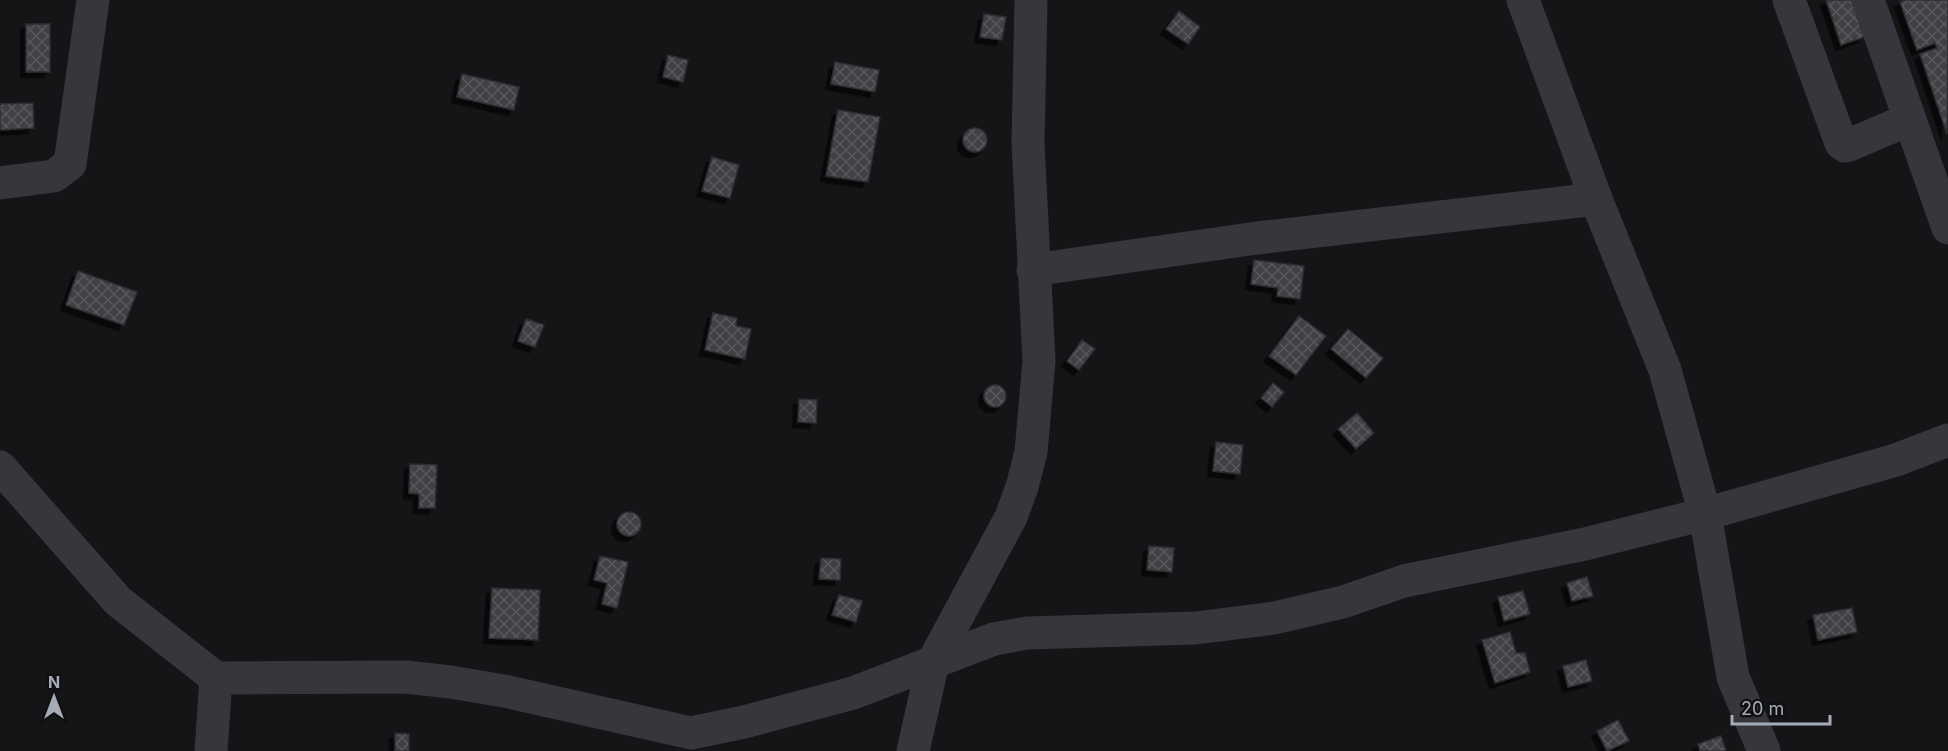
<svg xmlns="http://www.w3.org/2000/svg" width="1948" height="751" viewBox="0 0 1948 751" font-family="Inter,sans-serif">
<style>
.building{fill:url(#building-cross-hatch);stroke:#2f2f33;stroke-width:1.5;filter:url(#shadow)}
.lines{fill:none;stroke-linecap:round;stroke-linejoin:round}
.minor{stroke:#36363c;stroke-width:33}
</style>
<defs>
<pattern id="building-cross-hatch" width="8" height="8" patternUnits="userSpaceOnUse" patternTransform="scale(1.5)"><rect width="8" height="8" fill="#3f4044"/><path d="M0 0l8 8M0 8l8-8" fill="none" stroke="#58595d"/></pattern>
<filter id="shadow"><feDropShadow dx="-5.5" dy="5.5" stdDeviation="0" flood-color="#0009"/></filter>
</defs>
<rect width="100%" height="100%" fill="#151517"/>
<g class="building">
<path d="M 1826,0 L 1852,0 L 1864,37 L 1841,45 Z"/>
<path d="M 1905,0 L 1948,0 L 1947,134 L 1920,54 L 1937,48 L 1935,43 L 1917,50 L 1900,2 Z"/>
<path d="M 1179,11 L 1200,27 L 1188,44 L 1166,29 Z"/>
<path d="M 984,14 L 1006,17 L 1002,40 L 980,37 Z"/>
<rect x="26" y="24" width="24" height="48"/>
<path d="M 668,55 L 688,60 L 683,82 L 663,77 Z"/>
<path d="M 835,62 L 879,70 L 875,92 L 831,84 Z"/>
<path d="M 462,74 L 519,87 L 514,110 L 457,97 Z"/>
<path d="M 33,103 L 34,128 L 0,130 L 0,104 Z"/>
<path d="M 838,110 L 880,117 L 868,182 L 826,176 Z"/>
<circle cx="975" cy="140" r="12"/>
<path d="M 712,157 L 739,165 L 730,198 L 702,191 Z"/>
<path d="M 1254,260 L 1304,266 L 1300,299 L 1277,296 L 1278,288 L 1251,284 Z"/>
<path d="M 78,271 L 137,292 L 124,325 L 66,305 Z"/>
<path d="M 713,313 L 737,318 L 736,326 L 751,329 L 745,359 L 705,350 Z"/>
<path d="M 1299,316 L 1326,336 L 1296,375 L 1269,356 Z"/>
<path d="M 526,319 L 544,325 L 535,347 L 518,341 Z"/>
<path d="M 1348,329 L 1383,358 L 1366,378 L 1331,349 Z"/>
<path d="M 1082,340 L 1095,349 L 1079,370 L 1067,361 Z"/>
<path d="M 1273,383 L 1284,392 L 1272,407 L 1261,398 Z"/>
<circle cx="995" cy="396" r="11"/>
<path d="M 799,399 L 817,400 L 816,423 L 798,422 Z"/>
<path d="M 1357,413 L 1374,433 L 1356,449 L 1338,429 Z"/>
<path d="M 1216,442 L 1243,445 L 1240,474 L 1213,471 Z"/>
<path d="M 410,464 L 437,465 L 435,508 L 419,508 L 419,494 L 409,493 Z"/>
<circle cx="629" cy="524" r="12"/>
<path d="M 1149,546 L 1174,548 L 1172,572 L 1147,570 Z"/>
<path d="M 600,556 L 628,562 L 617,608 L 602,604 L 607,583 L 594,580 Z"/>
<path d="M 821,558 L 841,559 L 840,580 L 819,579 Z"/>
<path d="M 1587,577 L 1593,596 L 1572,601 L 1567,583 Z"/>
<path d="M 492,588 L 540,590 L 538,640 L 489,638 Z"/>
<path d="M 1523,591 L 1530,614 L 1504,621 L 1498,597 Z"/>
<path d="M 839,595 L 862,601 L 856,622 L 832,615 Z"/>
<path d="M 1852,608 L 1857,632 L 1818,640 L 1813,615 Z"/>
<path d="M 1510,632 L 1516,653 L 1525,653 L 1530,672 L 1495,683 L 1482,640 Z"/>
<path d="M 1586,660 L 1592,681 L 1568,687 L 1563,666 Z"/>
<path d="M 1618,720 L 1629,741 L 1607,751 L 1597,731 Z"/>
<path d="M 395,733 L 409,734 L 409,751 L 395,751 Z"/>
<path d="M 1721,736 L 1726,751 L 1700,751 L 1698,744 Z"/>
</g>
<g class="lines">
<g class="minor">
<path d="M 1523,0 L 1596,199 L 1665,370 L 1705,514 L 1733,677 L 1764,751"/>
<path d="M 1789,0 L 1841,143 L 1845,146 L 1849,145 L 1908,120"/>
<path d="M 1868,0 L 1948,228"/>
<path d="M 0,183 L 54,176 L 70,164 L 93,0"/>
<path d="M 1033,270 L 1257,238 L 1596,199"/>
<path d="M 0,467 L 118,601 L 216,678 L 211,751"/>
<path d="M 216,678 L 406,677 L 451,682 L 509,692 L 691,733 L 744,722 L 853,693 L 994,639 L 1027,633 L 1196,628 L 1274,618 L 1343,602 L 1404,581 L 1585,544 L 1705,514 L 1896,460 L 1948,440"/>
<path d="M 913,751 L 933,662 L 1011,517 L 1022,487 L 1031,452 L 1039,361 L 1028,143 L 1031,0"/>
</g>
</g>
<g transform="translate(54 697)" stroke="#101012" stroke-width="4.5" paint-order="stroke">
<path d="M0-4.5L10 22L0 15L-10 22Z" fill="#a6abb8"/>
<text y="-9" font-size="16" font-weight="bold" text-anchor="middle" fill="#a6abb8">N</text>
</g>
<path d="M1732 715v9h98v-9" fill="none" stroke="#a6abb8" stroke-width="3"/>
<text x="1741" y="715" font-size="18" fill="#a6abb8" stroke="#101012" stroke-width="4.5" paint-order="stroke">20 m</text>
</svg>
